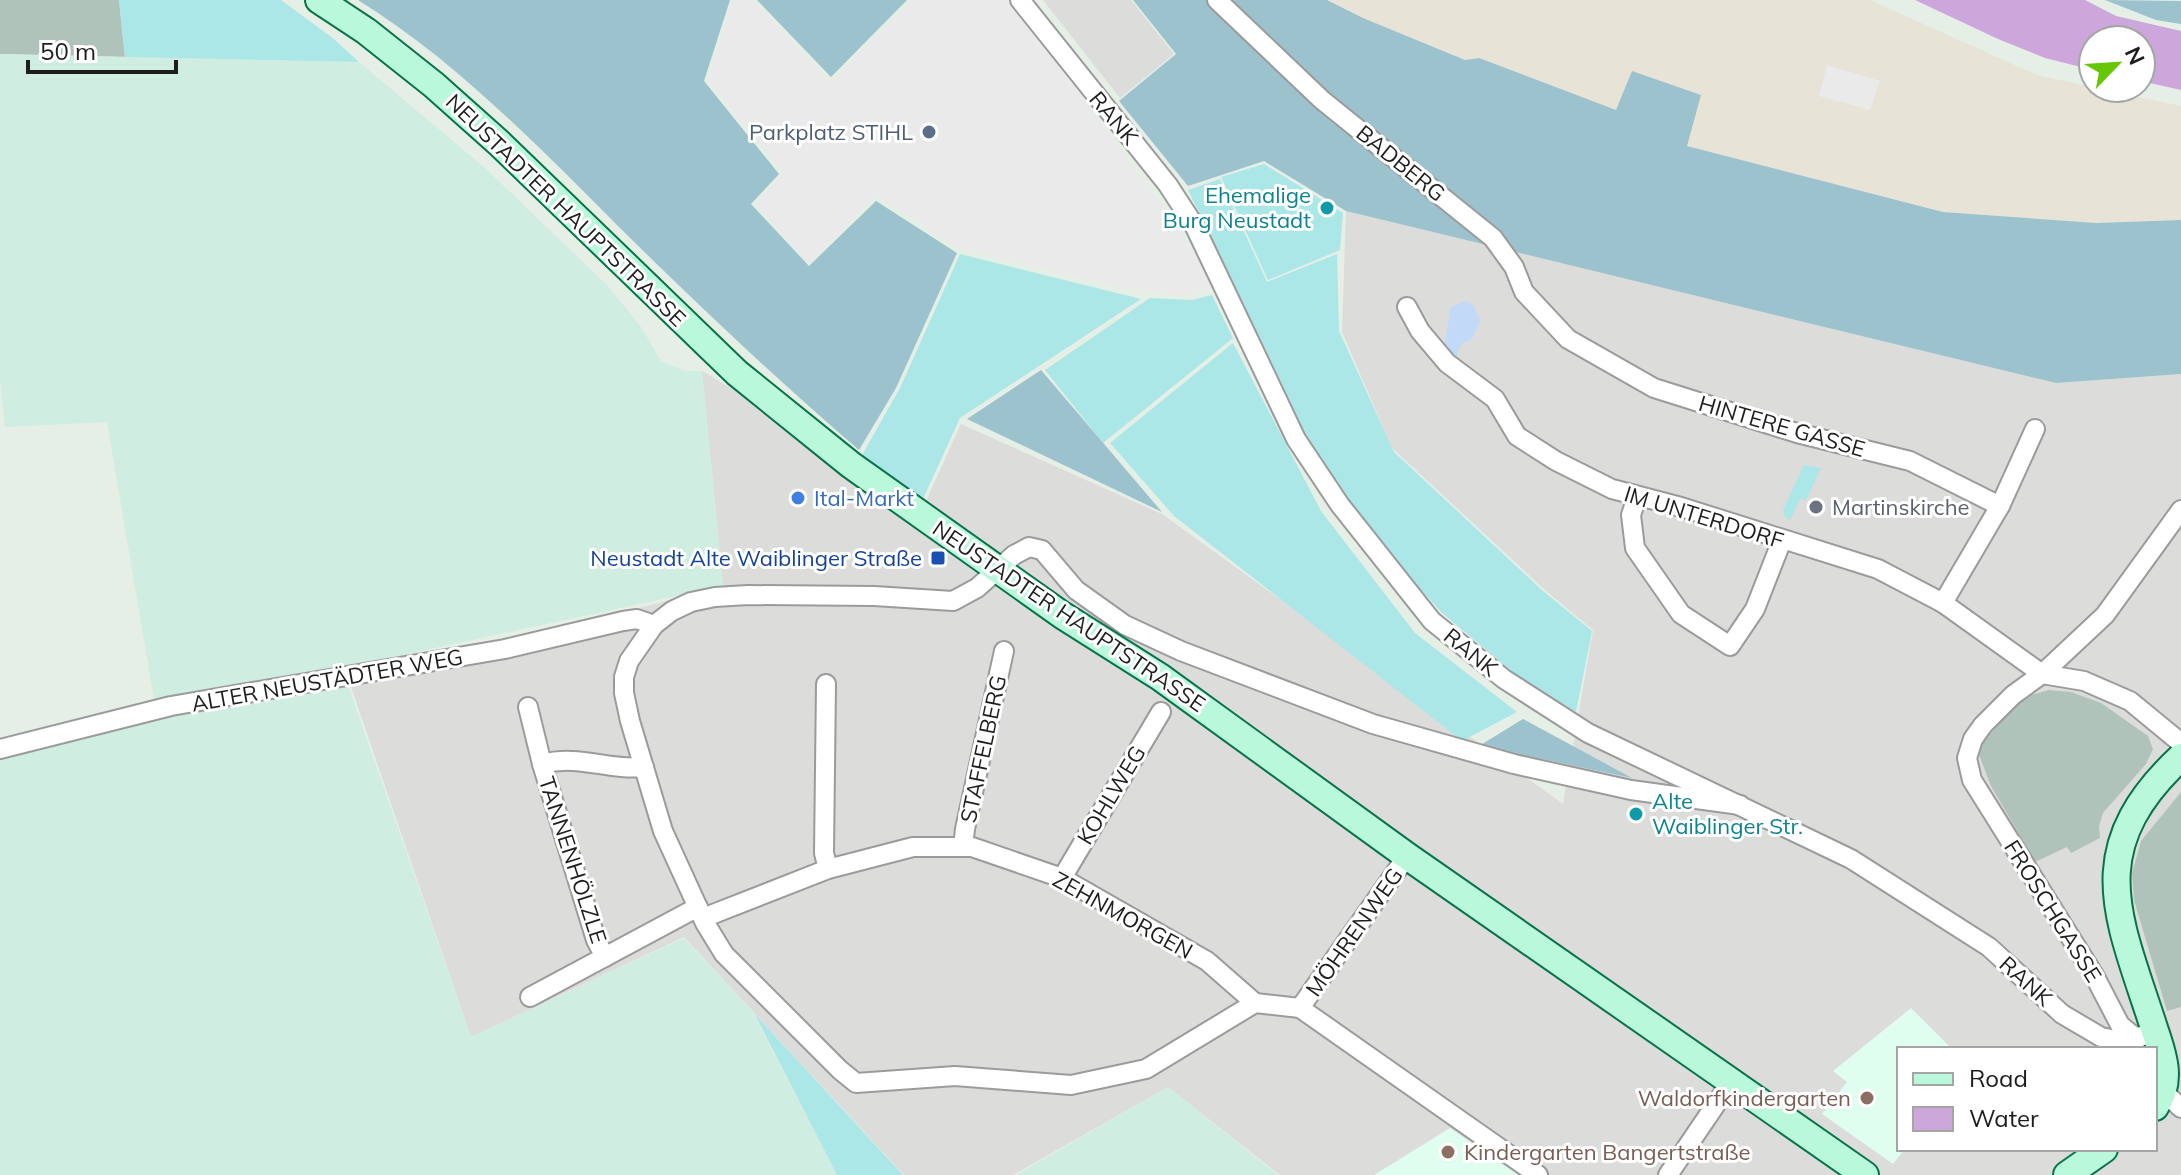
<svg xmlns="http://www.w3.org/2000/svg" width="2181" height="1175" viewBox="0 0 2181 1175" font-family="Mulish,sans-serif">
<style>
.residential{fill:#dcdcdb;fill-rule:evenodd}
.industrial{fill:#e8e3d7}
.education{fill:#dffeef}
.construction{fill:#b0c3ba}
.farmland{fill:#d0ede1}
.grass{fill:#ace7e8}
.forest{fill:#9bc2cd}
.park{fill:#c3d9f8}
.parking{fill:#eaeaea}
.water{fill:#cda6db}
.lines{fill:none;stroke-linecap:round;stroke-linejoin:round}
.street-casing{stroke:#9b9b9b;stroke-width:22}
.secondary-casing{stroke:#08734a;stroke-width:30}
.street{stroke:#fff;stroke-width:18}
.secondary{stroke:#baf8dc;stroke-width:26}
.service-dot{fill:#5c6f8a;stroke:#fff;stroke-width:3}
.culture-dot{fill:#0f9aa8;stroke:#fff;stroke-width:3}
.shop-dot{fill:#3f7fe0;stroke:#fff;stroke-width:3}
.worship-dot{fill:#6b7280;stroke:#fff;stroke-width:3}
.transit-dot{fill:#1a4fb4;stroke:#fff;stroke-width:3}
.education-dot{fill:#8d6e63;stroke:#fff;stroke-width:3}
.labels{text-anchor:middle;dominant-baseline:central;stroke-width:6;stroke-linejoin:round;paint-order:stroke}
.street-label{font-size:22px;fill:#1e1e1e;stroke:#fff}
.service-label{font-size:22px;fill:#4e5e75;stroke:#fff;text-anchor:end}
.culture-label{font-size:22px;fill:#0d838f;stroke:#fff;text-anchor:end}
.shop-label{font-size:22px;fill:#366cbe;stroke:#fff;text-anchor:start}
.worship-label{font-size:22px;fill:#5b616d;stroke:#fff;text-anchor:start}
.transit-label{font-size:22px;fill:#164399;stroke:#fff;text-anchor:end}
.education-label{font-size:22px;fill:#785e54;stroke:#fff;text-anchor:end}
</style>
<rect width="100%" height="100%" fill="#e5efe6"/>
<g class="residential">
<path d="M 1043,0 L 1131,0 L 1174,54 L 1120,98 Z"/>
<path d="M 1346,211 L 2056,383 L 2181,374 L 2181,1175 L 1280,1175 L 1168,1087 L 1013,1175 L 904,1175 L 684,937 L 471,1037 L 350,684 L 723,586 L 702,371 L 925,503 L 961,424 L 1162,514 L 1563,804 L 1593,630 L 1545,590 L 1392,448 L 1342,332 ZM 1899,1049 L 2155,1049 L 2155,1149 L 1899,1149 Z"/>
</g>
<path class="industrial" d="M 1327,0 L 1870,0 L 2037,75 L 2181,106 L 2181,220 L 2096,223 L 1943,212 L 1686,146 L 1701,95 L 1617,111 L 1479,58 L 1465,60 L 1363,18 Z"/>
<g class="education">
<path d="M 1911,1008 L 1952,1049 L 1899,1049 L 1899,1149 L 1905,1149 L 1893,1164 L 1822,1114 L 1847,1082 L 1833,1071 Z"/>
<path d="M 1450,1128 L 1518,1175 L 1374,1175 Z"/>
</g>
<g class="construction">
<path d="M 0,0 L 119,0 L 125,57 L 0,54 Z"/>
<path d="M 2049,690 L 2071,692 L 2101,703 L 2148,736 L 2153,749 L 2146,764 L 2103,813 L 2099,826 L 2100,838 L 2071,853 L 2067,847 L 2035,862 L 1991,786 L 1977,750 L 2020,698 Z"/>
<path d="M 2181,792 L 2181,1007 L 2167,1011 L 2134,900 L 2132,873 L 2141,841 Z"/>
</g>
<g class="farmland">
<path d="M 0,54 L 359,62 L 485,168 L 607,285 L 641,327 L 661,361 L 684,371 L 702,371 L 723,586 L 342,668 L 471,1037 L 684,938 L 752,1011 L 837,1175 L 0,1175 L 0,756 L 170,698 L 154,699 L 107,422 L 5,427 L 0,378 Z"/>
<path d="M 1168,1087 L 1278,1175 L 1016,1175 Z"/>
</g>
<g class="grass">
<path d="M 119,0 L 281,0 L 334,39 L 359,62 L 125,57 Z"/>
<path d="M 1264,164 L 1343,213 L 1340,250 L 1268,280 L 1221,177 Z"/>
<path d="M 1220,179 L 1267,282 L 1337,254 L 1339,331 L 1394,452 L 1543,591 L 1592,631 L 1576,712 L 1526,683 L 1441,612 L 1354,515 L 1321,467 L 1263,357 L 1243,305 L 1188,190 Z"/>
<path d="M 960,254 L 1141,299 L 960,418 L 923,499 L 862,455 L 900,388 Z"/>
<path d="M 1212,295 L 1233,338 L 1103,443 L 1045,370 L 1150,298 L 1192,300 Z"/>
<path d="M 1233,343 L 1321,511 L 1415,633 L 1517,712 L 1462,741 L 1174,516 L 1110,443 Z"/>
<path d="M 1804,465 L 1821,468 L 1806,500 L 1800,499 L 1790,520 L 1785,517 L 1783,510 Z"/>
<path d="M 754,1013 L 903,1175 L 837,1175 Z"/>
</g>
<g class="forest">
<path d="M 358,0 L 730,0 L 704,81 L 779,174 L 751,204 L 809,266 L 876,201 L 957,253 L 896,388 L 859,450 C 776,379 697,304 619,227 C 539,147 455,60 358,0 Z"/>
<path d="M 757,0 L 907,0 L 831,77 Z"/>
<path d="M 1133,0 L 1327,0 L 1363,18 L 1465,60 L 1479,58 L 1616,110 L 1632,71 L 1701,95 L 1687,146 L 1943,212 L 2096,223 L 2181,220 L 2181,374 L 2056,383 L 1346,211 L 1264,161 L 1188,186 L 1119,101 L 1176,54 Z"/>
<path d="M 2105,0 L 2181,1 L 2181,24 L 2156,20 Z"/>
<path d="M 1041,370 L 1162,512 L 967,419 Z"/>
<path d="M 1523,719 L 1632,778 L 1479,746 Z"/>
</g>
<path class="park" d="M 1465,301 L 1473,305 L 1480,321 L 1472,339 L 1461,344 L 1455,360 L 1443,350 L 1451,307 Z"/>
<g class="parking">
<path d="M 733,0 L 753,0 L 830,82 L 913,0 L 1005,0 L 1077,90 L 1182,234 L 1215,287 L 1183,296 L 1122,287 L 957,248 L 876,195 L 809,264 L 755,204 L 784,174 L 708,80 Z"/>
<path d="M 1827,65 L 1880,81 L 1870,110 L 1819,96 Z"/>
</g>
<path class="water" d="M 1915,0 L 2085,0 L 2116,16 L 2181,31 L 2181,90 L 2141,81 L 2141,40 L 2093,40 L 2093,70 L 2045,58 L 1998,39 Z"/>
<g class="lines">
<g class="street-casing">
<g id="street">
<path d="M 1020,0 L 1168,185 L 1194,225 L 1296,439 L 1340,505 L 1432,621 L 1504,679 L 1588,733 L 1851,859 L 1989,947 L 2062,1014 L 2101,1037 L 2116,1040 L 2156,1034"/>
<path d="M 1217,0 L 1322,100 L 1493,238 L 1514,267 L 1524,292 L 1568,339 L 1654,388 L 1797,433 L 1910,461 L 2000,506"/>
<path d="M 1407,307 L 1420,331 L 1447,363 L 1495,399 L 1517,436 L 1556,461 L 1612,489 L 1681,507 L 1878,569 L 1943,603 L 2042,674 L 2084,681 L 2130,701 L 2181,743"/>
<path d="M 1637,497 L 1631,515 L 1635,548 L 1681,614 L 1730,646 L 1755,609 L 1782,540"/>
<path d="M 1943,603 L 2000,506 L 2035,429"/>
<path d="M 826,684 L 824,853 L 828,869"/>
<path d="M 528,707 L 542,764"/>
<path d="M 0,749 L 171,706 L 505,649 L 623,621 L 637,619 L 654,625"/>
<path d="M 963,847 L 965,829 L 1004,651"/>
<path d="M 1062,878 L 1161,712"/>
<path d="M 703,918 L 828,869 L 913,847 L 972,847 L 1062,878 L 1207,961 L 1255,1003"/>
<path d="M 605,957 L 596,940 L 542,764 C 580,754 608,771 644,767"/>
<path d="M 530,997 L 698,907"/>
<path d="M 1300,1008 L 1407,856"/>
<path d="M 2137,1039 L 2120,1025 L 2094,975 L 1972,780 L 1967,758 L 1973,739 L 1983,725 L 2013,695 L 2042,674 L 2105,615 L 2181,510"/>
<path d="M 2164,1092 L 2181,1108"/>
<path d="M 1538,1175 L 1300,1008 L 1255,1003 L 1146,1069 L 1071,1085 L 955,1076 L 856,1083 L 840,1070 L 724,954 L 705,923 L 663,831 L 630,721 L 624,693 L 624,677 L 629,661 L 654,625 L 672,611 L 691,602 L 715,597 L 748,595 L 874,596 L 953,601 L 977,588 L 1014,555 L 1029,547 L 1042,550 L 1076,590 L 1125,625 L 1181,651 L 1373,724 L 1514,764 L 1631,790 L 1740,805"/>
<path d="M 1668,1175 L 1731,1082"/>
</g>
</g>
<g class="secondary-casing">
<g id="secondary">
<path d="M 319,0 L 366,31 L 434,85 L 499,143 L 737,373 L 851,465 L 1062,615 L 1160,677 L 1407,856 L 1865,1175"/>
<path d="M 2155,1107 C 2172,1082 2164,1057 2155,1031 C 2119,918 2080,851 2181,757"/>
<path d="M 2067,1175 L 2104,1149"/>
</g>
</g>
<use href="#street" class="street"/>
<use href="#secondary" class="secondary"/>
</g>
<circle class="service-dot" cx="929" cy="132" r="8"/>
<g class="culture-dot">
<circle cx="1327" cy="208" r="8"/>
<circle cx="1636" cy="814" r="8"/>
</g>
<circle class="shop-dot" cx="798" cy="498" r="8"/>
<circle class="worship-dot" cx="1816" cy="507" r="8"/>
<rect class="transit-dot" x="930" y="550" width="16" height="16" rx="4"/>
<g class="education-dot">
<circle cx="1867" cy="1098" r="8"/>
<circle cx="1448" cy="1152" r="8"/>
</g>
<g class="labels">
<g class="street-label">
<text transform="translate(1114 118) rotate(50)">RANK</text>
<text transform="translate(1401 163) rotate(39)">BADBERG</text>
<text transform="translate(566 210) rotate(44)">NEUSTADTER HAUPTSTRASSE</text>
<text transform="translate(1782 426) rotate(16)">HINTERE GASSE</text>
<text transform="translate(1704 517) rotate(17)">IM UNTERDORF</text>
<text transform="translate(1069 616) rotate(34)">NEUSTADTER HAUPTSTRASSE</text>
<text transform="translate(1471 652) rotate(39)">RANK</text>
<text transform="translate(327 680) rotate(-10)">ALTER NEUSTÄDTER WEG</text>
<text transform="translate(983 749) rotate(-78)">STAFFELBERG</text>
<text transform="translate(1111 795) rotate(-59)">KOHLWEG</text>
<text transform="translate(573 860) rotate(72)">TANNENHÖLZLE</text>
<text transform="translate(2053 911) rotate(58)">FROSCHGASSE</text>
<text transform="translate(1123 915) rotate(29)">ZEHNMORGEN</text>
<text transform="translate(1354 932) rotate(-55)">MÖHRENWEG</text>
<text transform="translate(2026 981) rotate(42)">RANK</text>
</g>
<g class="service-label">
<text x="913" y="132">Parkplatz STIHL</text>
</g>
<g class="culture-label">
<text x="1311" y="195">Ehemalige<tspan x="1311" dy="25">Burg Neustadt</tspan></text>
<text x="1652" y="801" text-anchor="start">Alte<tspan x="1652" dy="25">Waiblinger Str.</tspan></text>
</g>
<g class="shop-label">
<text x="814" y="498">Ital-Markt</text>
</g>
<g class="worship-label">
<text x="1832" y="507">Martinskirche</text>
</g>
<g class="transit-label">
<text x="922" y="558">Neustadt Alte Waiblinger Straße</text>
</g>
<g class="education-label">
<text x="1851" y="1098">Waldorfkindergarten</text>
<text x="1464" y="1152" text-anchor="start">Kindergarten Bangertstraße</text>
</g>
</g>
<rect x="1897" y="1047" width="260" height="104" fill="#ffffff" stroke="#a5a5a5" stroke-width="2"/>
<rect x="1913" y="1073" width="40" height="12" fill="#baf8dc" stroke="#a5a5a5" stroke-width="2"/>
<text x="1969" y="1087" font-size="24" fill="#1e1e1e">Road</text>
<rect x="1913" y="1107" width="40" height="24" fill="#cda6db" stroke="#a5a5a5" stroke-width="2"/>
<text x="1969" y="1127" font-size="24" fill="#1e1e1e">Water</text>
<g transform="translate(2117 64) rotate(65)"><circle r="38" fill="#ffffff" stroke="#a5a5a5" stroke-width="2"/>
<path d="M0-6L14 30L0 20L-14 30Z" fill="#65c706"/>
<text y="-12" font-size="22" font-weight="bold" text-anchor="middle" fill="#1e1e1e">N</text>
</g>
<path d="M28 60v12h148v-12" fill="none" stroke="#1e1e1e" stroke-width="4"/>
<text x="40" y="60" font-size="24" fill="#1e1e1e" stroke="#ffffff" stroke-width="6" paint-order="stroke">50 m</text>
</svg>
